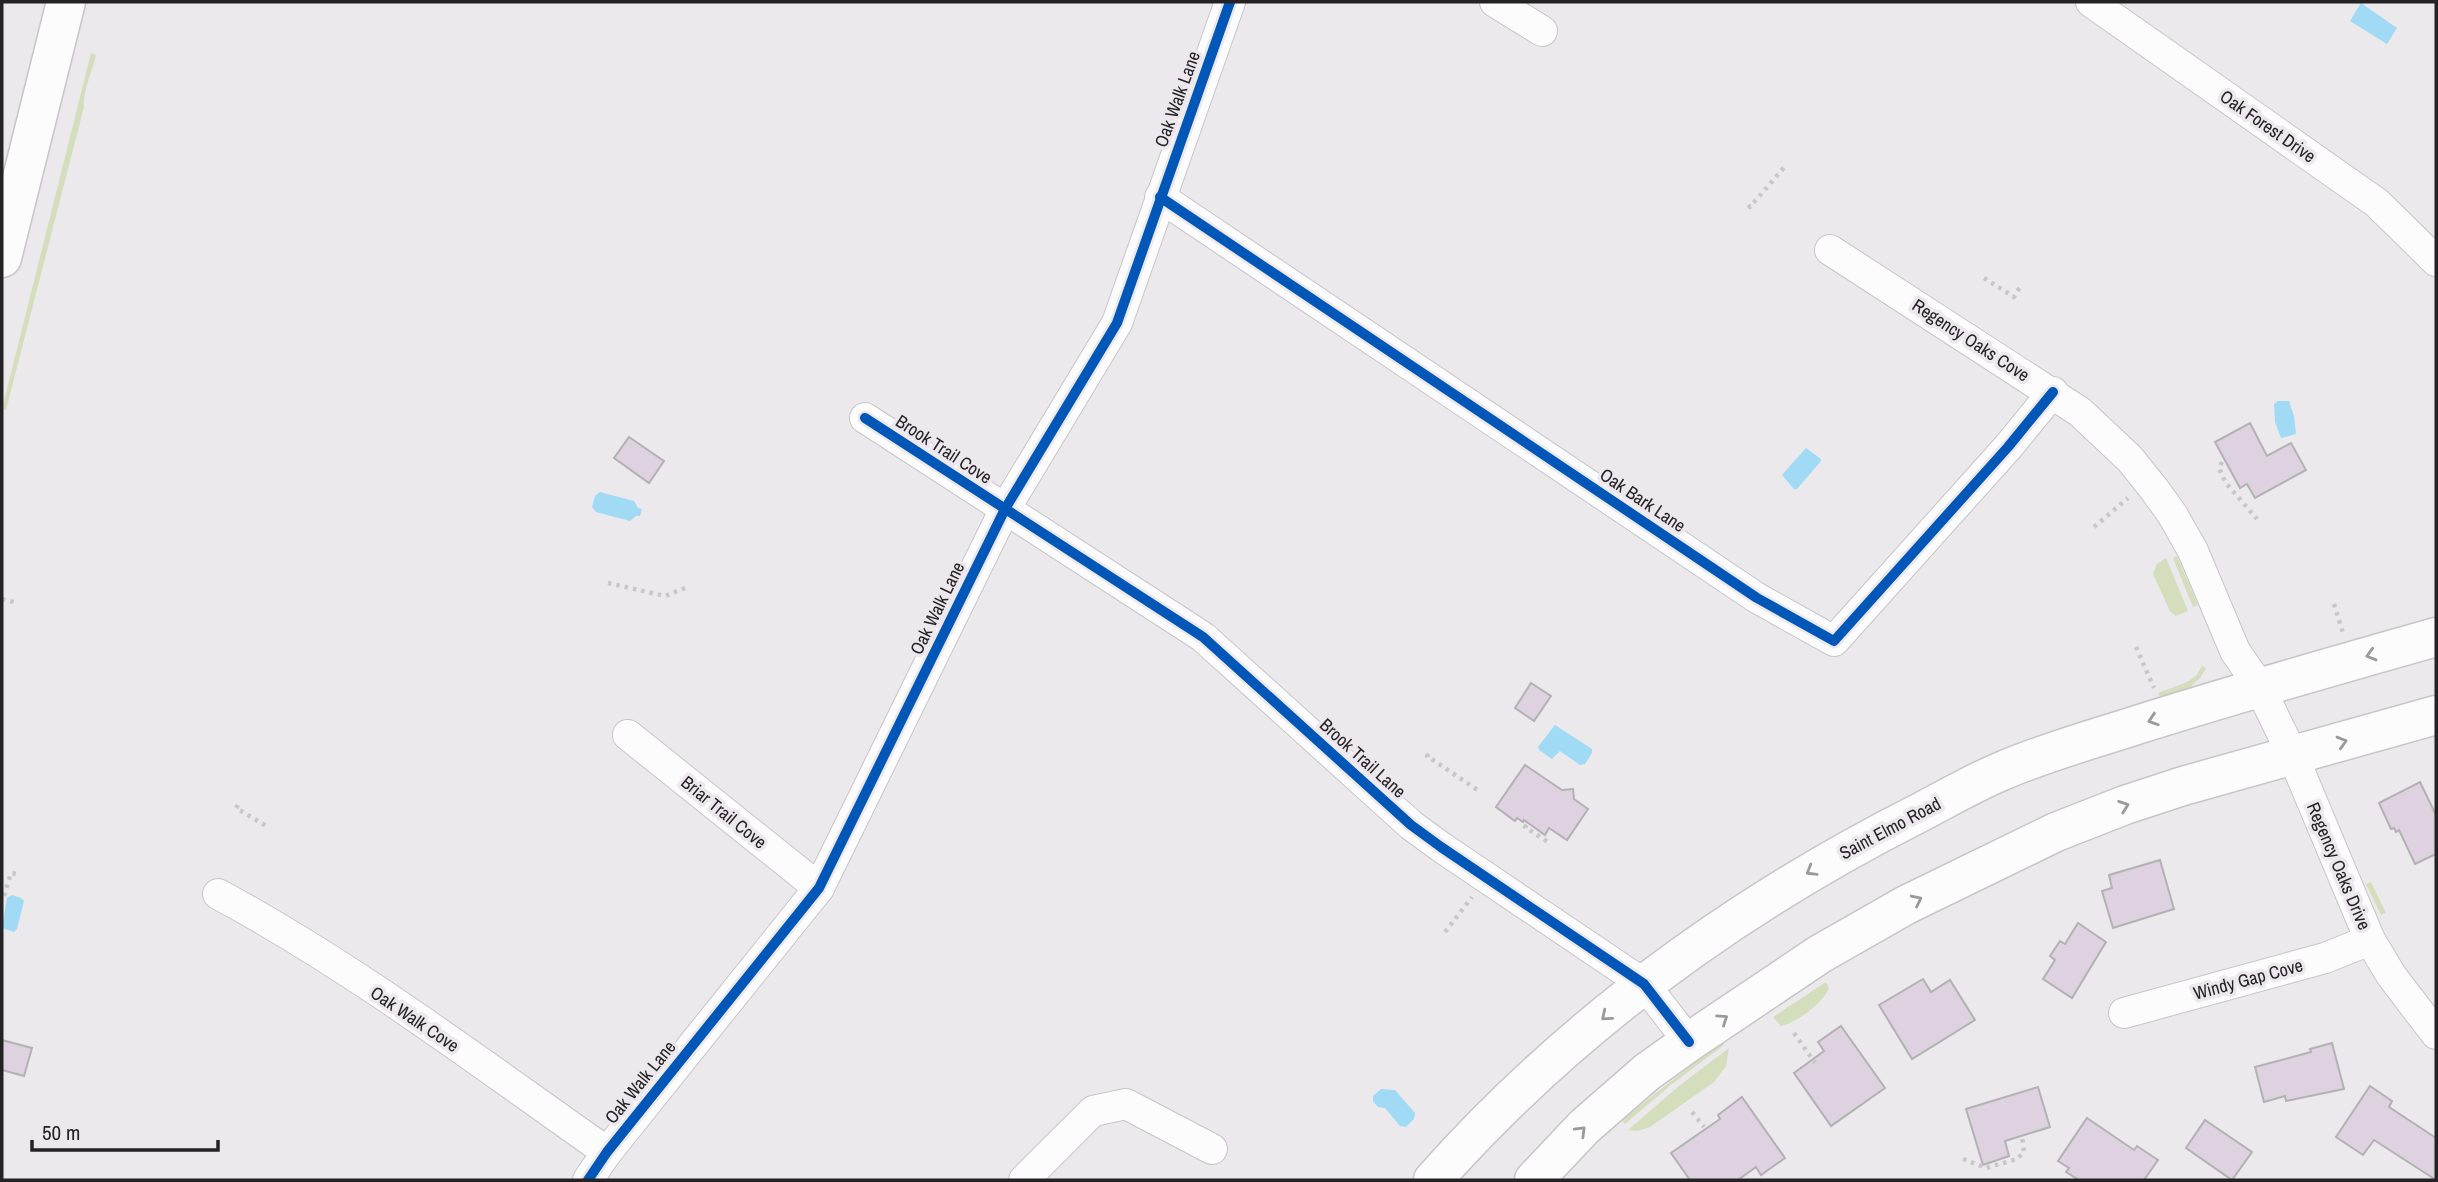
<svg xmlns="http://www.w3.org/2000/svg" width="2438" height="1182" viewBox="0 0 2438 1182" font-family="'Archivo Narrow',sans-serif">
<style>
.green{fill:#d4debd}
.water{fill:#a1daf5}
.building{fill:#ded1e0;stroke:#b2b1b3;stroke-width:2}
.lines{fill:none;stroke-linecap:round;stroke-linejoin:round}
.street-casing{stroke:#c7c5c8;stroke-width:32}
.secondary-casing{stroke:#c7c5c8;stroke-width:41}
.path{stroke:#c9c8c9;stroke-width:4.5;stroke-dasharray:3.5 5;stroke-linecap:butt}
.street{stroke:#fcfcfc;stroke-width:30}
.secondary{stroke:#fcfcfc;stroke-width:38}
.cycleway-casing{stroke:#ece8ed;stroke-width:15}
.cycleway{stroke:#0057b8;stroke-width:10}
.oneway{stroke:#9b9a9b}
.labels{text-anchor:middle;dominant-baseline:central;stroke-width:7;stroke-linejoin:round;paint-order:stroke}
.street-label{font-size:18px;fill:#242224;stroke:#ece8ed}
</style>
<rect width="100%" height="100%" fill="#ebe9ec"/>
<g class="green">
<path d="M 91,53 L 96,55 C 93,70 82,93 84,107 L 6,410 L 2,409 Z"/>
<path d="M 2177,556 L 2198,605 L 2193,607 L 2173,558 Z"/>
<path d="M 2166,558 L 2188,611 L 2176,616 L 2170,611 L 2153,574 L 2157,564 Z"/>
<path d="M 2202,666 L 2206,668 L 2200,678 L 2189,688 L 2160,697 L 2158,693 L 2187,682 L 2196,676 Z"/>
<path d="M 2371,882 L 2386,913 L 2381,915 L 2366,884 Z"/>
<path d="M 1826,982 L 1829,989 C 1821,1004 1798,1022 1781,1026 L 1773,1017 Z"/>
<path d="M 1722,1041 L 1724,1045 L 1672,1084 L 1625,1124 L 1622,1120 Z"/>
<path d="M 1729,1048 L 1726,1066 L 1714,1082 L 1650,1127 L 1638,1131 L 1628,1130 L 1679,1086 Z"/>
</g>
<g class="water">
<path d="M 2361,3 L 2397,28 L 2387,44 L 2350,21 Z"/>
<path d="M 2278,401 L 2289,401 L 2294,416 L 2296,434 L 2281,438 L 2275,422 L 2274,404 Z"/>
<path d="M 1806,448 L 1821,459 L 1821,461 L 1797,489 L 1794,489 L 1782,475 Z"/>
<path d="M 600,492 L 634,501 L 638,508 L 642,509 L 640,516 L 636,516 L 630,521 L 596,512 L 592,507 L 595,496 Z"/>
<path d="M 1555,725 L 1592,749 L 1592,753 L 1585,764 L 1580,765 L 1560,751 L 1552,759 L 1539,750 L 1538,747 Z"/>
<path d="M 12,895 L 21,898 L 24,901 L 17,929 L 14,932 L 2,928 L 7,898 Z"/>
<path d="M 1381,1089 L 1395,1090 L 1415,1113 L 1414,1119 L 1406,1127 L 1400,1126 L 1385,1108 L 1378,1107 L 1373,1101 L 1373,1096 Z"/>
</g>
<g class="building">
<path d="M 2250,423 L 2267,456 L 2291,443 L 2306,470 L 2255,498 L 2247,484 L 2240,488 L 2215,442 Z"/>
<path d="M 629,437 L 664,461 L 649,483 L 614,458 Z"/>
<path d="M 1531,683 L 1551,696 L 1534,721 L 1515,708 Z"/>
<path d="M 1525,765 L 1562,790 L 1573,789 L 1574,799 L 1588,809 L 1567,840 L 1549,828 L 1545,835 L 1524,820 L 1523,822 L 1517,818 L 1515,821 L 1496,807 Z"/>
<path d="M 2420,782 L 2436,815 L 2436,854 L 2415,864 L 2399,830 L 2396,832 L 2394,828 L 2391,829 L 2379,803 Z"/>
<path d="M 2160,860 L 2174,909 L 2113,928 L 2102,891 L 2112,888 L 2109,875 Z"/>
<path d="M 2078,923 L 2106,942 L 2072,998 L 2043,979 L 2055,960 L 2050,956 L 2060,941 L 2065,944 Z"/>
<path d="M 1923,979 L 1931,992 L 1950,980 L 1975,1020 L 1912,1059 L 1879,1005 Z"/>
<path d="M 1841,1026 L 1885,1088 L 1831,1126 L 1794,1073 L 1824,1051 L 1818,1042 Z"/>
<path d="M 2,1040 L 32,1048 L 24,1076 L 2,1070 Z"/>
<path d="M 2332,1043 L 2344,1089 L 2286,1101 L 2285,1096 L 2264,1102 L 2255,1067 L 2311,1052 L 2310,1049 Z"/>
<path d="M 2370,1086 L 2392,1101 L 2389,1107 L 2436,1138 L 2436,1180 L 2374,1140 L 2363,1155 L 2336,1137 Z"/>
<path d="M 2038,1087 L 2050,1127 L 2005,1141 L 2009,1156 L 1983,1165 L 1966,1109 Z"/>
<path d="M 1742,1097 L 1785,1158 L 1761,1175 L 1756,1167 L 1738,1180 L 1690,1180 L 1671,1153 L 1720,1119 L 1718,1115 Z"/>
<path d="M 2087,1118 L 2134,1150 L 2137,1146 L 2158,1160 L 2144,1180 L 2079,1180 L 2066,1172 L 2069,1168 L 2058,1161 Z"/>
<path d="M 2205,1120 L 2252,1152 L 2232,1180 L 2186,1148 Z"/>
</g>
<g class="lines">
<g class="street-casing">
<g id="street">
<path d="M 1495,2 L 1542,31"/>
<path d="M 2091,2 L 2377,203 L 2436,261"/>
<path d="M 1160,197 L 1757,598 L 1834,641 L 2008,447 L 2053,392"/>
<path d="M 1830,250 L 2080,412 L 2130,459 L 2154,489 L 2172,514 L 2193,551 L 2235,651 L 2259,686 L 2293,756 L 2370,940 L 2391,975 L 2436,1034"/>
<path d="M 865,418 L 1203,637 L 1411,825 L 1441,847 L 1644,984 L 1689,1042"/>
<path d="M 628,735 L 819,888"/>
<path d="M 218,894 C 355,968 480,1063 607,1152"/>
<path d="M 2124,1013 L 2325,958 L 2370,940"/>
<path d="M 588,1180 L 607,1152 L 819,888 L 1005,509 L 1117,323 L 1230,2"/>
<path d="M 1024,1180 L 1093,1111 L 1126,1104 L 1212,1149"/>
</g>
</g>
<g class="secondary-casing">
<g id="secondary">
<path d="M 2,258 L 66,2"/>
<path d="M 1433,1180 C 1569,1027 1737,905 1919,813 C 1946,799 1973,783 2002,771 C 2046,752 2094,739 2140,724 C 2238,693 2337,665 2436,637"/>
<path d="M 1534,1180 L 1584,1127 L 1647,1072 L 1689,1042 L 1820,954 L 1906,905 L 2056,832 L 2125,805 L 2183,786 L 2436,715"/>
</g>
</g>
<g class="path">
<path d="M 1748,205 L 1750,207 L 1787,164"/>
<path d="M 1984,278 L 2014,297 L 2020,287"/>
<path d="M 2222,462 L 2219,468 L 2225,482 L 2257,519"/>
<path d="M 2094,527 L 2128,498"/>
<path d="M 608,583 L 665,596 L 685,588"/>
<path d="M 2,599 L 18,603"/>
<path d="M 2334,604 L 2343,633"/>
<path d="M 2136,647 L 2154,688"/>
<path d="M 1429,754 L 1427,756 L 1479,791"/>
<path d="M 238,805 L 236,808 L 268,827"/>
<path d="M 1527,825 L 1525,827 L 1551,844"/>
<path d="M 4,896 L 11,873 L 17,874"/>
<path d="M 1445,932 L 1472,897"/>
<path d="M 1794,1033 L 1815,1063"/>
<path d="M 1692,1112 L 1704,1127"/>
<path d="M 1963,1159 L 1986,1168 L 2017,1159 L 2024,1152 L 2022,1136"/>
</g>
<use href="#street" class="street"/>
<use href="#secondary" class="secondary"/>
<g class="cycleway-casing">
<g id="cycleway">
<path d="M 1160,197 L 1757,598 L 1834,641 L 2008,447 L 2053,392"/>
<path d="M 865,418 L 1203,637 L 1411,825 L 1441,847 L 1644,984 L 1689,1042"/>
<path d="M 588,1180 L 607,1152 L 819,888 L 1005,509 L 1117,323 L 1230,2"/>
</g>
</g>
<use href="#cycleway" class="cycleway"/>
</g>
<defs><path id="oneway-chevron" d="M-2-3.5L2.5 0L-2 3.5" fill="none" stroke-width="1.6" stroke-linecap="round" stroke-linejoin="round" transform="scale(1.75)"/></defs>
<g class="oneway">
<use href="#oneway-chevron" transform="translate(2371 655) rotate(164)"/>
<use href="#oneway-chevron" transform="translate(2153 720) rotate(162)"/>
<use href="#oneway-chevron" transform="translate(2342 742) rotate(-16)"/>
<use href="#oneway-chevron" transform="translate(2124 806) rotate(-20)"/>
<use href="#oneway-chevron" transform="translate(1811 871) rotate(149)"/>
<use href="#oneway-chevron" transform="translate(1917 900) rotate(-26)"/>
<use href="#oneway-chevron" transform="translate(1606 1016) rotate(140)"/>
<use href="#oneway-chevron" transform="translate(1723 1019) rotate(-34)"/>
<use href="#oneway-chevron" transform="translate(1581 1131) rotate(-45)"/>
</g>
<g class="labels">
<g class="street-label">
<text transform="translate(1177 99) rotate(-70)">Oak Walk Lane</text>
<text transform="translate(2268 126) rotate(35)">Oak Forest Drive</text>
<text transform="translate(1971 340) rotate(33)">Regency Oaks Cove</text>
<text transform="translate(944 449) rotate(33)">Brook Trail Cove</text>
<text transform="translate(1643 500) rotate(34)">Oak Bark Lane</text>
<text transform="translate(937 608) rotate(-64)">Oak Walk Lane</text>
<text transform="translate(1363 758) rotate(42)">Brook Trail Lane</text>
<text transform="translate(724 812) rotate(39)">Briar Trail Cove</text>
<text transform="translate(1890 828) rotate(-28)">Saint Elmo Road</text>
<text transform="translate(2339 866) rotate(67)">Regency Oaks Drive</text>
<text transform="translate(2248 979) rotate(-15)">Windy Gap Cove</text>
<text transform="translate(415 1019) rotate(34)">Oak Walk Cove</text>
<text transform="translate(640 1082) rotate(-51)">Oak Walk Lane</text>
</g>
</g>
<rect width="2438" height="1182" fill="none" stroke="#242224" stroke-width="7"/>
<path d="M32 1140v10h186v-10" fill="none" stroke="#242224" stroke-width="3.5"/>
<text x="42" y="1140" font-size="21" fill="#242224" stroke="#ece8ed" stroke-width="5" paint-order="stroke">50 m</text>
</svg>
